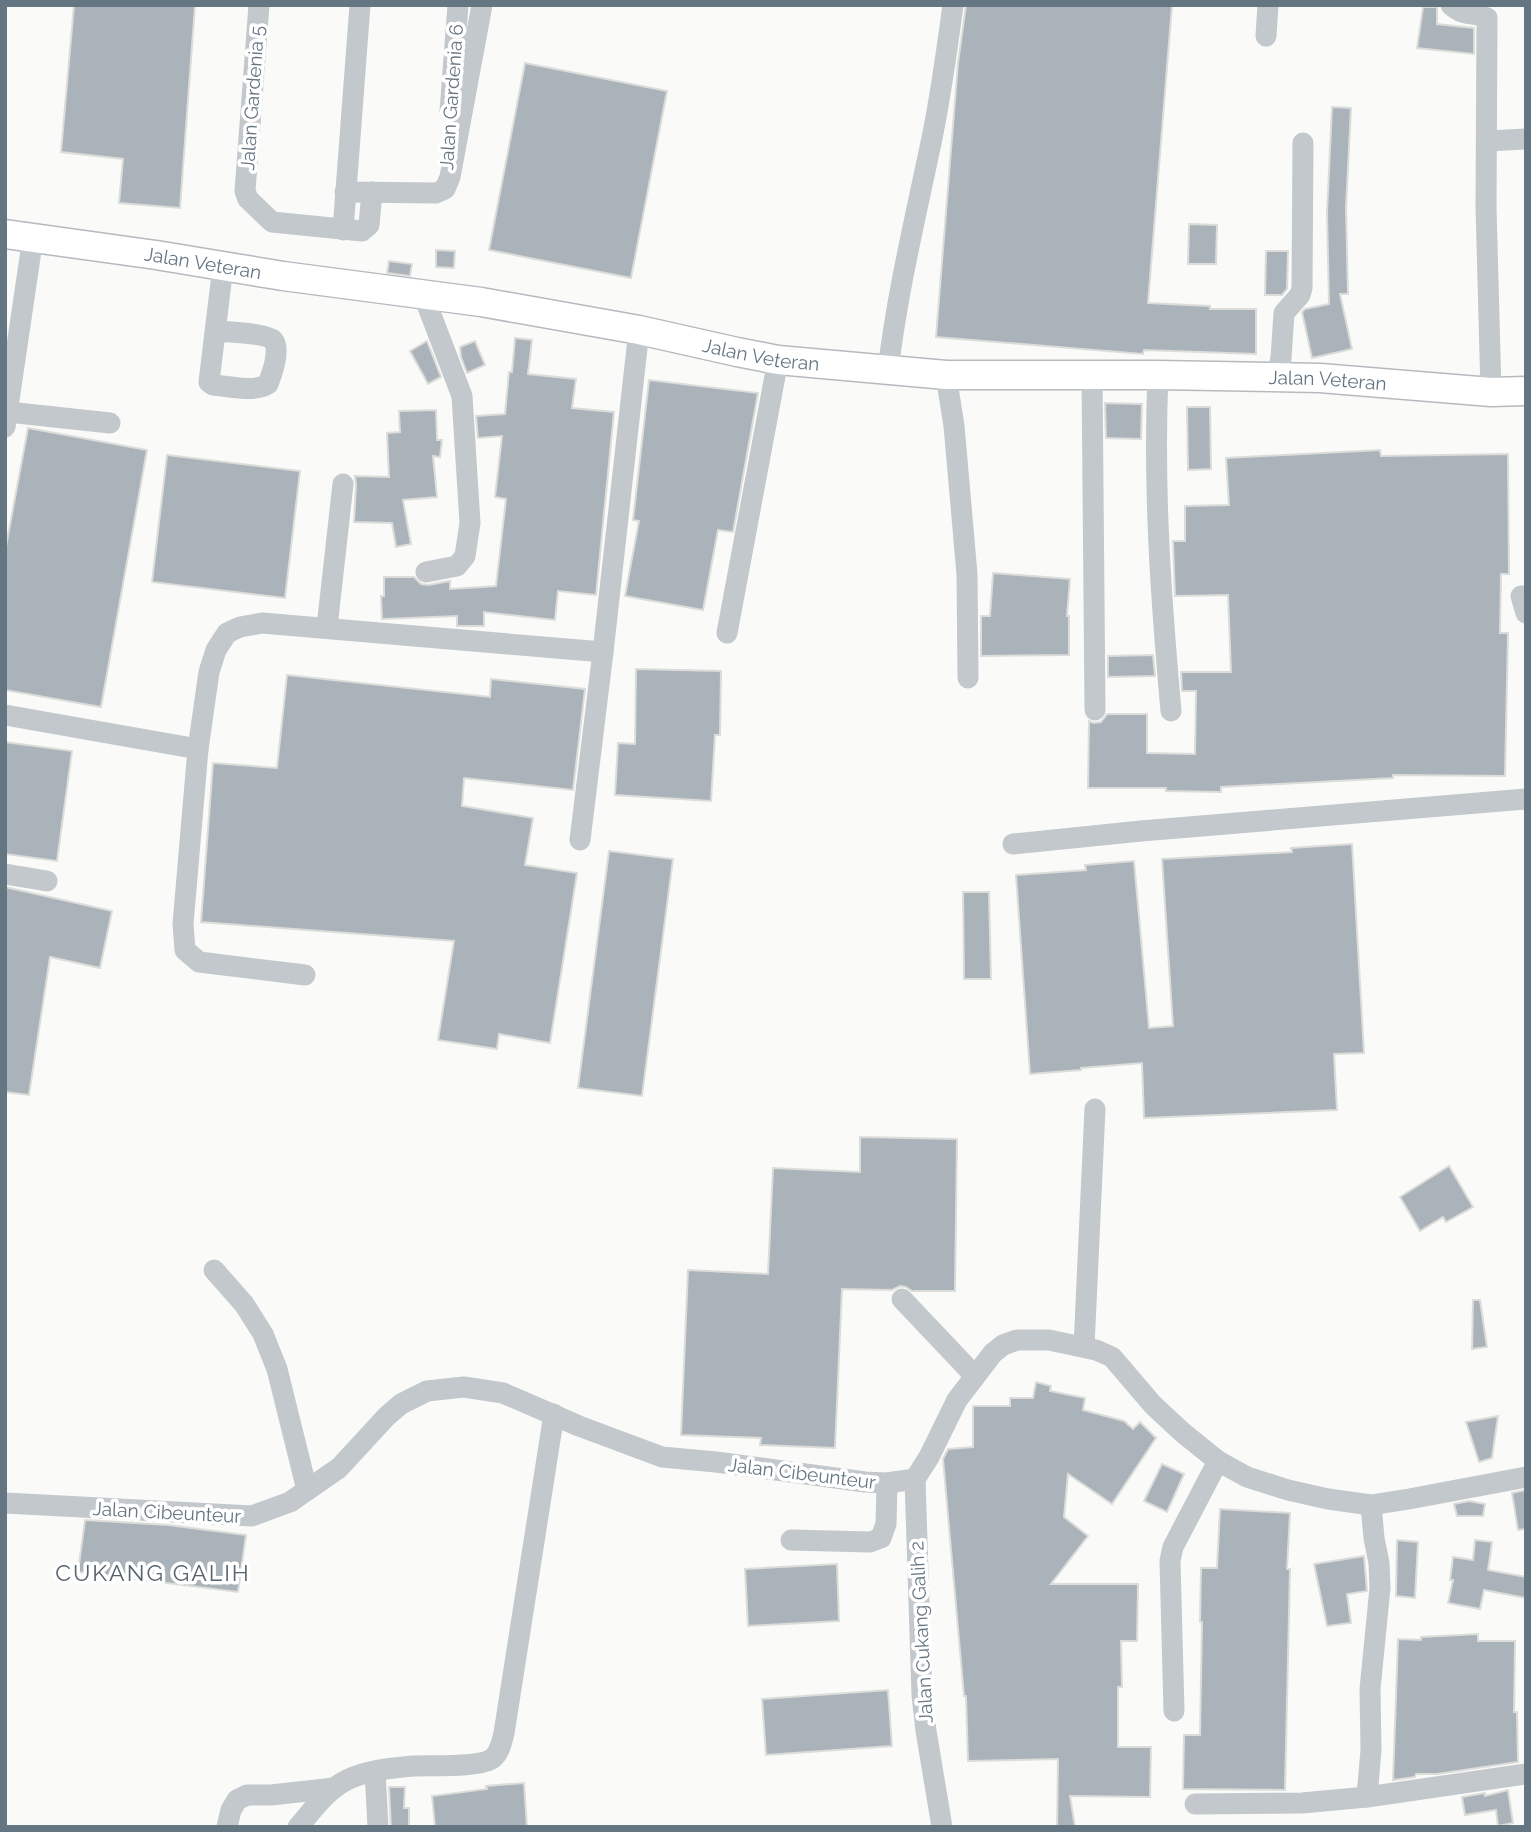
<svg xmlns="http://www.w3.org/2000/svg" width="1531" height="1832" viewBox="0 0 1531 1832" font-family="Raleway,sans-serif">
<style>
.building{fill:#aab3b9;stroke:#dcdcda;stroke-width:2}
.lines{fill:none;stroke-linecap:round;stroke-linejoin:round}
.major-casing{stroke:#b5babe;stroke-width:31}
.minor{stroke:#c3c8cc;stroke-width:21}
.major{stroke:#fff;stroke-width:28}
.labels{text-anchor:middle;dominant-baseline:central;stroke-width:7;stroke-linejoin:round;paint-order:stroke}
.street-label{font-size:19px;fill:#657683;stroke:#fff}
.quarter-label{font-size:23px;letter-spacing:2px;fill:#57646e;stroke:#fff}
</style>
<rect width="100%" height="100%" fill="#fafaf8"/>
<g class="building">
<path d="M 74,5 L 195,5 L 180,208 L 119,203 L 123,159 L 61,152 Z"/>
<path d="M 966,5 L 1172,5 L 1148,303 L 1210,306 L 1210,309 L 1256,309 L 1256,354 L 1144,350 L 1143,354 L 936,337 L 958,63 Z"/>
<path d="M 1423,7 L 1437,7 L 1437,24 L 1474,28 L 1474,54 L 1417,48 Z"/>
<path d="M 525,63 L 667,91 L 631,278 L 489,250 Z"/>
<path d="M 1332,107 L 1351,108 L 1346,208 L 1348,294 L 1340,294 L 1352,349 L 1312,358 L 1302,312 L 1305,309 L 1329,304 L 1327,213 Z"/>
<path d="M 1189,224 L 1217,225 L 1216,264 L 1188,264 Z"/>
<path d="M 436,250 L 455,251 L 454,268 L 436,267 Z"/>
<path d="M 1266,251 L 1288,251 L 1287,289 L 1282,295 L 1265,295 Z"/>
<path d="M 389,261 L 412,264 L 410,276 L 387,273 Z"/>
<path d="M 515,338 L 532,340 L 528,374 L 576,379 L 572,408 L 614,412 L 596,595 L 558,591 L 555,620 L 484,612 L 484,626 L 457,626 L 457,616 L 382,619 L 381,596 L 384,596 L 384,577 L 414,577 L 421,584 L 428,585 L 450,581 L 450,589 L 496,586 L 506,499 L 495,497 L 502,436 L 478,438 L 476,416 L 505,414 L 509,372 L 512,372 Z"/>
<path d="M 427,341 L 441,377 L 428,384 L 410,351 Z"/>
<path d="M 475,341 L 485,365 L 467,373 L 461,357 L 460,347 Z"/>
<path d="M 649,380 L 758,393 L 733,532 L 718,530 L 703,610 L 625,596 L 639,521 L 633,520 Z"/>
<path d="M 1105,403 L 1142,404 L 1141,439 L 1106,438 Z"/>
<path d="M 1187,407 L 1210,407 L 1211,469 L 1188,470 Z"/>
<path d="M 436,410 L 437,440 L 442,440 L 440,457 L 433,456 L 437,497 L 403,500 L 411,544 L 396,547 L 392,523 L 354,522 L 356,485 L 355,476 L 389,477 L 387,433 L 400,432 L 399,411 Z"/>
<path d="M 28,428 L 147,450 L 101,707 L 5,690 L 5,552 Z"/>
<path d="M 1380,450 L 1381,456 L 1508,454 L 1509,574 L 1501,574 L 1500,633 L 1508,633 L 1505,776 L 1393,775 L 1393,778 L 1221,787 L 1221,792 L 1166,791 L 1166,788 L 1088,788 L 1089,721 L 1094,723 L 1101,722 L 1107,714 L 1147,714 L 1147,753 L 1195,754 L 1196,691 L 1182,691 L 1181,672 L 1231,672 L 1228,595 L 1175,596 L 1173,541 L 1185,541 L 1185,506 L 1229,505 L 1226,458 Z"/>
<path d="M 167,455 L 300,471 L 285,598 L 152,582 Z"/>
<path d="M 993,573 L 1070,579 L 1067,616 L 1069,616 L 1069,655 L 981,656 L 981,616 L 990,616 Z"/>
<path d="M 1153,655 L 1155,676 L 1108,677 L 1108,656 Z"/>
<path d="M 636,669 L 721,671 L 720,735 L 715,735 L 711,801 L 615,795 L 618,743 L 635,744 Z"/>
<path d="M 287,675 L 490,697 L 491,679 L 585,689 L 573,790 L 464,778 L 462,806 L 533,818 L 525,865 L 577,873 L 550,1043 L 499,1034 L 497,1049 L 438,1040 L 454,941 L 201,922 L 213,763 L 277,768 Z"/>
<path d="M 5,742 L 72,751 L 57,861 L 5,854 Z"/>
<path d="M 1352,844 L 1364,1053 L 1334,1054 L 1337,1110 L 1144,1118 L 1142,1063 L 1081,1068 L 1081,1070 L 1030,1074 L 1016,875 L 1086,870 L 1085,865 L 1134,861 L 1149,1028 L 1173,1026 L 1162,859 L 1292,852 L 1291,848 Z"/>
<path d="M 609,851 L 673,859 L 642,1096 L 578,1088 Z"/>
<path d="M 5,887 L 112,911 L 100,968 L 50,957 L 29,1095 L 5,1092 Z"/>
<path d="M 963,892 L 989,892 L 991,979 L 964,979 Z"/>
<path d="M 860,1137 L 957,1139 L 955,1291 L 912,1291 L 906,1287 L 900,1286 L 892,1290 L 842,1289 L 835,1448 L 760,1445 L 761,1438 L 681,1435 L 688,1270 L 768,1274 L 773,1168 L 860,1172 Z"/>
<path d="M 1449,1166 L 1473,1207 L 1446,1222 L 1443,1217 L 1420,1231 L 1400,1197 Z"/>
<path d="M 1473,1300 L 1480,1300 L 1487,1347 L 1472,1349 Z"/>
<path d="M 1036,1382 L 1051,1386 L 1050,1391 L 1085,1398 L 1083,1410 L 1124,1421 L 1133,1429 L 1140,1422 L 1156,1438 L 1112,1504 L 1068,1474 L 1064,1517 L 1088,1536 L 1051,1584 L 1138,1584 L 1137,1641 L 1121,1641 L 1122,1687 L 1118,1687 L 1118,1747 L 1151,1747 L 1150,1797 L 1070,1796 L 1075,1827 L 1057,1827 L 1058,1759 L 968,1761 L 966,1696 L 964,1696 L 943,1459 L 948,1449 L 973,1447 L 973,1406 L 1010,1406 L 1010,1398 L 1033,1398 Z"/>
<path d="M 1498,1416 L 1492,1458 L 1479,1462 L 1466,1422 Z"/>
<path d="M 1162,1464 L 1184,1474 L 1167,1512 L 1144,1501 Z"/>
<path d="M 1526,1490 L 1526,1529 L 1518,1530 L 1512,1493 Z"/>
<path d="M 1469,1501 L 1485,1504 L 1483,1516 L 1457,1516 L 1454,1504 Z"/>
<path d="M 1220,1509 L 1290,1513 L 1287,1569 L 1290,1569 L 1285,1790 L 1183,1789 L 1184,1735 L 1200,1735 L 1202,1622 L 1200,1622 L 1201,1568 L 1217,1568 Z"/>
<path d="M 85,1520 L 168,1525 L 246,1535 L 238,1592 L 78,1572 Z"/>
<path d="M 1397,1540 L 1418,1542 L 1415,1598 L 1396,1596 Z"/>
<path d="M 1475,1540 L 1492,1542 L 1488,1570 L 1526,1577 L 1526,1598 L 1484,1590 L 1480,1609 L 1448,1603 L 1453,1580 L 1450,1580 L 1453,1557 L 1473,1560 Z"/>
<path d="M 1364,1556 L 1367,1591 L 1347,1594 L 1351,1623 L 1327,1626 L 1314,1564 Z"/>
<path d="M 837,1564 L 839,1621 L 748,1626 L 745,1569 Z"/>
<path d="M 1478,1634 L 1478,1641 L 1515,1641 L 1514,1712 L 1517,1712 L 1518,1762 L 1437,1774 L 1416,1774 L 1415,1777 L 1393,1780 L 1398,1639 L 1421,1640 L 1421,1637 Z"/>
<path d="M 888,1690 L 892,1746 L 766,1755 L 762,1699 Z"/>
<path d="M 524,1783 L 527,1827 L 435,1827 L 432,1796 L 487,1789 L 486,1786 Z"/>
<path d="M 389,1787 L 405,1787 L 404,1808 L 409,1808 L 409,1827 L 391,1827 Z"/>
<path d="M 1508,1790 L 1513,1823 L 1498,1826 L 1496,1810 L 1465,1815 L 1462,1797 L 1485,1793 L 1485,1796 Z"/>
</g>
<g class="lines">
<g class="major-casing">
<g id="major">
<path id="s1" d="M 5,234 L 156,255 L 283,276 L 481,302 L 639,330 L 737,352 L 778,360 L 946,375 L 1158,375 L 1320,378 L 1491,392 L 1526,391"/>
</g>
</g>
<g class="minor">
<path d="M 259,5 L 245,191 L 248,199 L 272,222 L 362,231 L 369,225 L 372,192"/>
<path d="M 1451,5 C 1466,18 1473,11 1487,18 L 1486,207 L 1491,392"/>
<path d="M 1266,36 L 1268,5"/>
<path d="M 450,111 L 458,5"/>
<path d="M 1487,141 L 1526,139"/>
<path d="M 345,192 L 436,193 L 445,189 L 450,177 L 482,5"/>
<path d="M 343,230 L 360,5"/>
<path d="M 423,294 L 462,396 L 470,523 L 465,556 L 457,566 L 426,572"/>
<path d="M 216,331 C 228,332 265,333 273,340 C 281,349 272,374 268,384 C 254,393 229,386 213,385 L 209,382 L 223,266"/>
<path d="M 888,371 C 897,293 916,215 932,138 C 941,94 947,50 953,5"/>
<path d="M 946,375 L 954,426 L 967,574 L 968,678"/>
<path d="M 1092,375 L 1095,710"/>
<path d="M 1158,375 C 1153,487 1161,599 1171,711"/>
<path d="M 1277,377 L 1281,358 L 1284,313 L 1300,295 L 1302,288 L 1303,143"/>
<path d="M 8,412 L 110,423"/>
<path d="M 5,427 L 33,237"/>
<path d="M 1521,596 L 1526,613"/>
<path d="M 327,627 L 343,484"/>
<path d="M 727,633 L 778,360"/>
<path d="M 5,715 L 198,749"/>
<path d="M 580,840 L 603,652 L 639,330"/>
<path d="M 1013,844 L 1141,831 L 1526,799"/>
<path d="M 5,874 L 47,881"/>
<path d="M 305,975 L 199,962 L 185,950 L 183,924 L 198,749 L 209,672 L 216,650 L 227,633 L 240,627 L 262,623 L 603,652"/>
<path d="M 214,1270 L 244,1304 L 263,1334 L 277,1369 L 307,1490"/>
<path d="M 902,1299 L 974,1375"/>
<path d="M 1084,1347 L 1095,1109"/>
<path d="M 915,1479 L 922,1695 L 926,1731 L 942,1827"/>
<path d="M 5,1503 L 252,1516 L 290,1502 L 339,1468 L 387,1416 L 401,1404 L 427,1391 L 464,1387 L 503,1393 L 579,1426 L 662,1457 L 716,1462 L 865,1482 L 887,1483 L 915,1479 L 929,1457 L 957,1400 L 993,1353 L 1003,1345 L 1017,1340 L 1049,1340 L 1096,1350 L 1112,1357 L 1153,1405 L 1182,1432 L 1218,1461 L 1247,1477 L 1288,1490 L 1328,1499 L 1371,1505 L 1409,1499 L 1526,1477"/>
<path d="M 791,1540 L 870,1542 L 881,1538 L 886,1524 L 887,1483"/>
<path d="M 1174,1711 L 1170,1561 L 1173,1547 L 1218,1461"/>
<path d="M 375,1771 L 378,1827"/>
<path d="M 1367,1797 L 1371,1750 L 1370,1689 L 1380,1588 L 1379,1563 L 1374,1538 L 1371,1505"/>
<path d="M 1195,1804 L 1302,1803 L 1367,1797 L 1526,1774"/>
<path d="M 227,1827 L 231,1810 L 237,1800 L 247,1795 L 271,1795 L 334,1788"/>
<path d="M 298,1827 C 313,1810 328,1788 349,1779 C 368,1770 392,1768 413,1766 C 431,1765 481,1768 493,1758 C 500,1752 502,1741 504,1733 L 554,1414"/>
</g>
<use href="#major" class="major"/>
</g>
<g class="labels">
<g class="street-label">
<text transform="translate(451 97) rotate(-86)">Jalan Gardenia 6</text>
<text transform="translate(252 98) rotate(-86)">Jalan Gardenia 5</text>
<text stroke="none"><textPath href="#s1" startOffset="200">Jalan Veteran</textPath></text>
<text stroke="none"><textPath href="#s1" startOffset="766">Jalan Veteran</textPath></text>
<text stroke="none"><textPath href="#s1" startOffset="1334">Jalan Veteran</textPath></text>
<text transform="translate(802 1473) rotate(7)">Jalan Cibeunteur</text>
<text transform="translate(167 1512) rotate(3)">Jalan Cibeunteur</text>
<text transform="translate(921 1632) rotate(-93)">Jalan Cukang Galih 2</text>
</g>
<g class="quarter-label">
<text x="153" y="1572">CUKANG GALIH</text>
</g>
</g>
<rect width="1531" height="1832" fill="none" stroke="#657683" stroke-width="14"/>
</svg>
